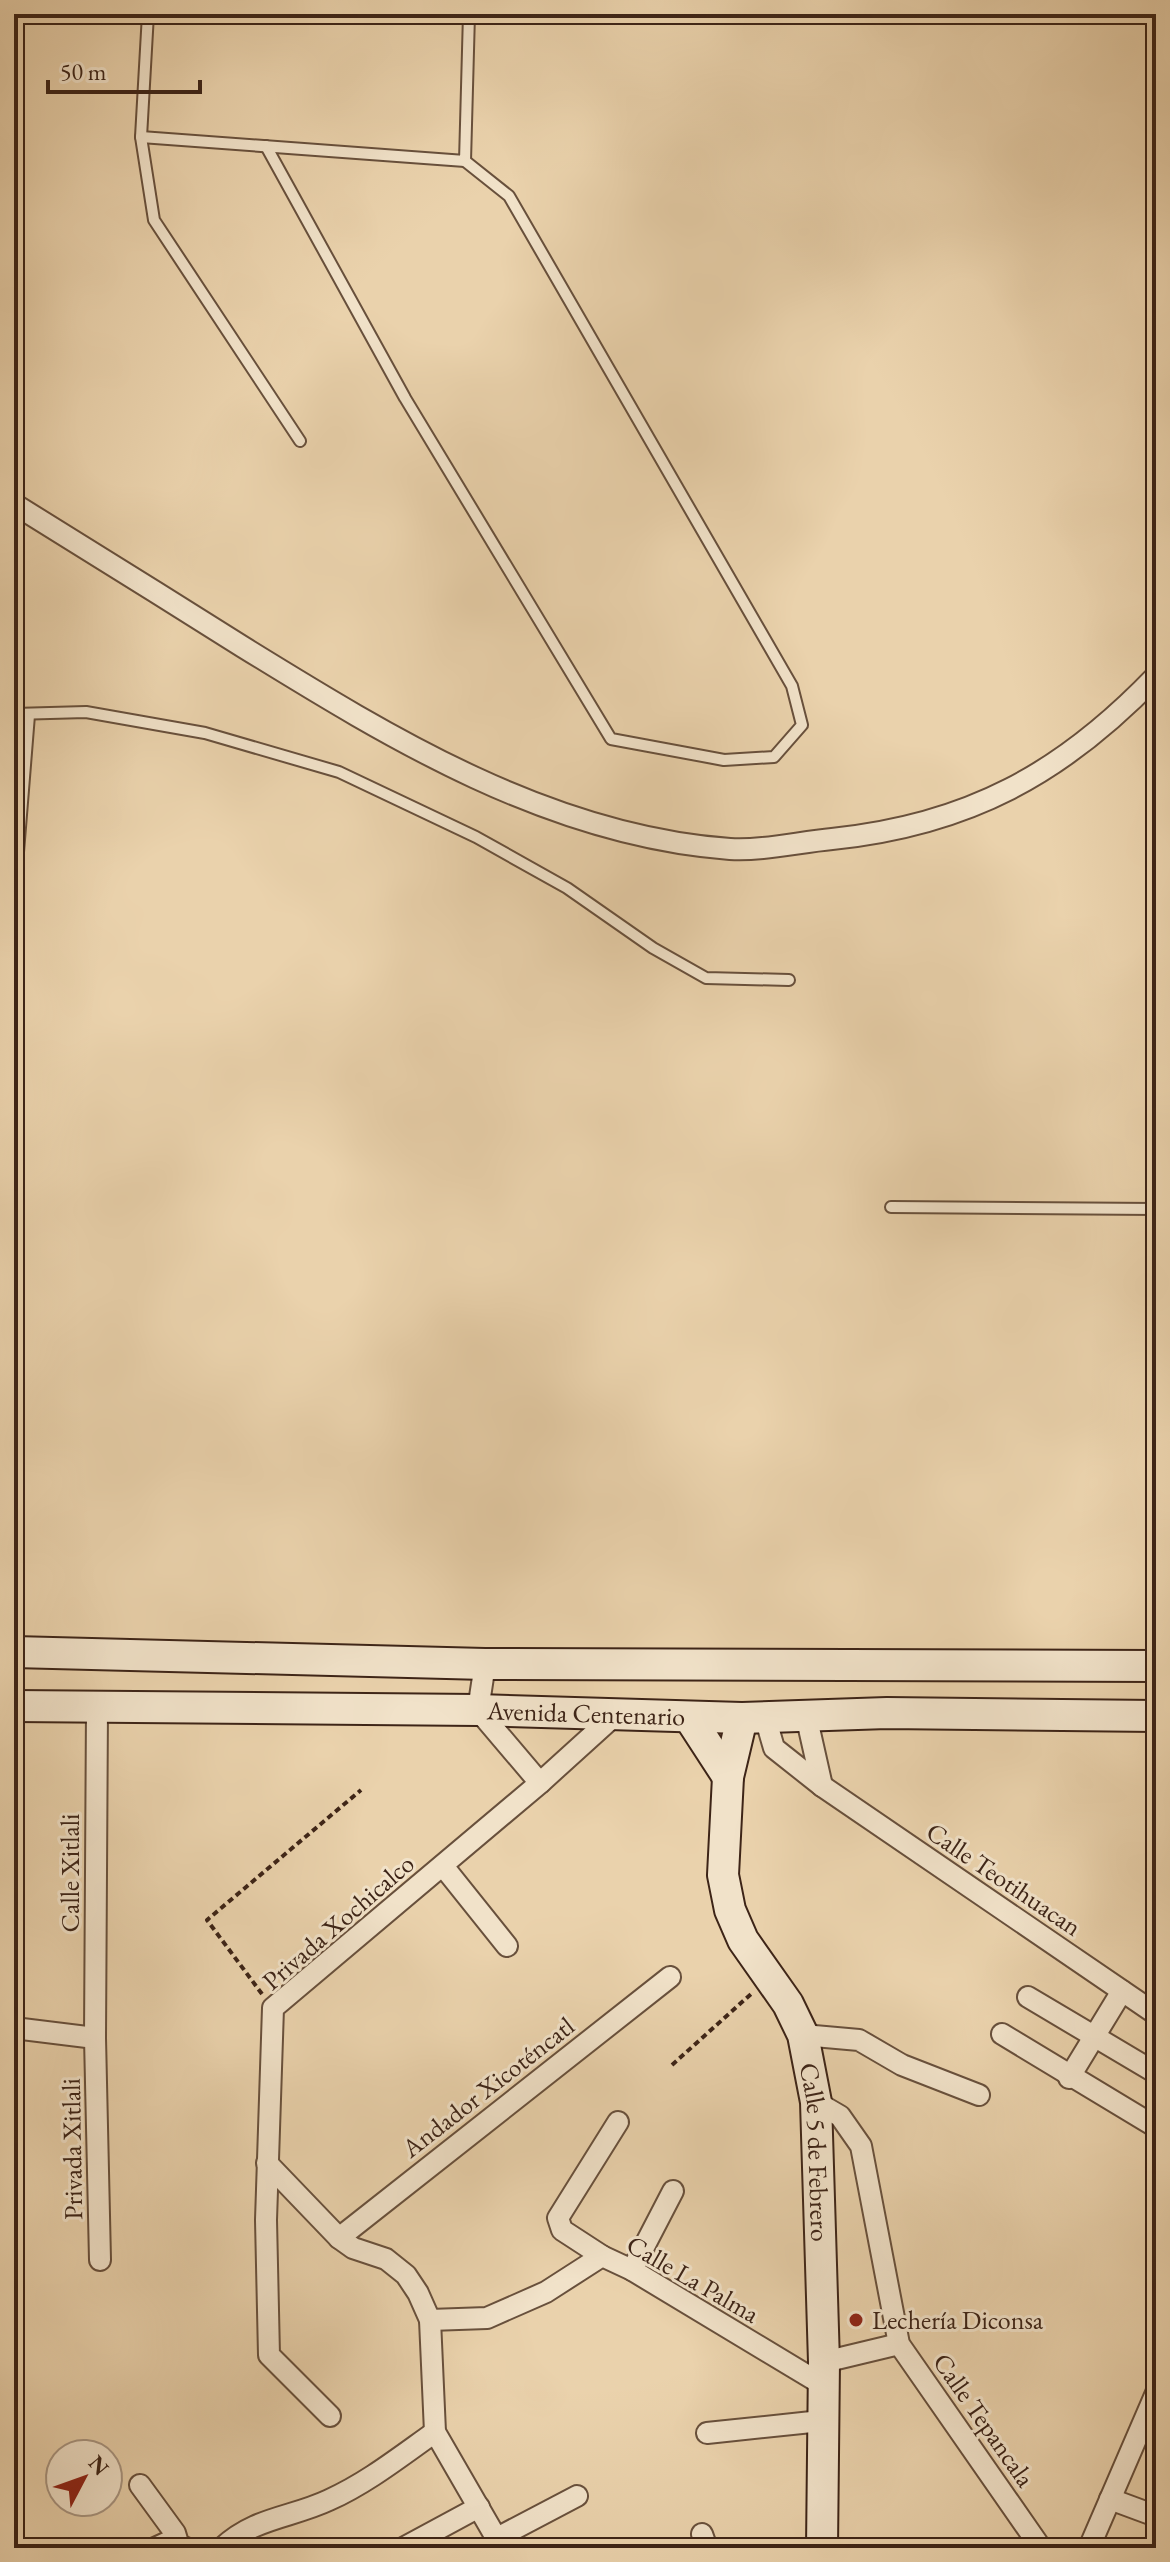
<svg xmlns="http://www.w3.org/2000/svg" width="1170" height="2562" viewBox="0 0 1170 2562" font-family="'EB Garamond',serif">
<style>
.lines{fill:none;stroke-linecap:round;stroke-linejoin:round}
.lane-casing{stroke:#68503c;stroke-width:14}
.street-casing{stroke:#68503c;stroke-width:24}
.secondary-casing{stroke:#3d2417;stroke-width:34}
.path{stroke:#3d2417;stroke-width:4;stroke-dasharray:6 4;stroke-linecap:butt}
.lane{stroke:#f1e2c9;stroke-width:10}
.street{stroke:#f1e2c9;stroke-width:20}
.secondary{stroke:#f1e2c9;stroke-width:30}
.poi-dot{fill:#8f2418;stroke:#f1e2c9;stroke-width:3}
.labels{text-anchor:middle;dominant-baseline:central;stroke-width:6;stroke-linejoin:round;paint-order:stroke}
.street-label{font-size:26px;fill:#3d2417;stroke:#f1e2c9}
.poi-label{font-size:26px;fill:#3d2417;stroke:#f1e2c9;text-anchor:start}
</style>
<rect width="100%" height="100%" fill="#ead2ac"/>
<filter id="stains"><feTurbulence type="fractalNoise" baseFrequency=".0025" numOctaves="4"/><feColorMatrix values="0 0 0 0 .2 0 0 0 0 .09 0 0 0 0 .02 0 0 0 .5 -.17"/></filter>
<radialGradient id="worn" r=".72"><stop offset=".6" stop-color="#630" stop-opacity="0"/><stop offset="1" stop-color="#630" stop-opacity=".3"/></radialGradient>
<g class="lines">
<g class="lane-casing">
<g id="lane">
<path d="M 148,14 L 141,137 L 154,220 L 300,441"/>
<path d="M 141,137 L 465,161 L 469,14"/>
<path d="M 266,146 L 405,398 L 611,739 L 724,760 L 774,757 L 802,725 L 792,686 L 509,196 L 465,161"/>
<path d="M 14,714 L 86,712 L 205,733 L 339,772 L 476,837 L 567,888 L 653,948 L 706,978 L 789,980"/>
<path d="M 14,902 L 29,715"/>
<path d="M 891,1207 L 1156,1209"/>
</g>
</g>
<g class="street-casing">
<g id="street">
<path d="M 14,504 C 90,551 167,599 243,647 C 392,739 550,836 730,849 C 762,851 799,842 832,839 C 968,825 1062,774 1156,676"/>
<path d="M 485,1664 L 478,1710 L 540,1783"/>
<path d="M 97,1708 L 95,2038 L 100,2260"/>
<path d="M 806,1715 L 822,1786"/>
<path d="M 765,1717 L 774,1748 L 822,1786 L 1156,2014"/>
<path d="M 443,1866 L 507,1946"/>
<path d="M 1028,1997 L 1156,2073"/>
<path d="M 14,2028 L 95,2038"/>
<path d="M 1002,2034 L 1156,2127"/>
<path d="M 803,2035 L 859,2040 L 902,2065 L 979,2095"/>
<path d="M 1069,2078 L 1122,1991"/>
<path d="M 816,2102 L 840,2116 L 861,2146 L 899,2344 L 1041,2548"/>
<path d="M 267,2163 L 339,2238 L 353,2248 L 386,2259 L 406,2275 L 418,2293 L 430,2320 L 435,2432 L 502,2548"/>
<path d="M 339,2238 L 670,1977"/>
<path d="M 602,2256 L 562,2230 L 558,2218 L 618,2122"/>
<path d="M 632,2270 L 673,2191"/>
<path d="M 430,2320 L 487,2318 L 546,2292 L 602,2256 L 632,2270 L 823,2385"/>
<path d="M 824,2362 L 899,2344"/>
<path d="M 330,2416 L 269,2355 L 266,2220 L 273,2008 L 540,1783 L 615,1715"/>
<path d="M 707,2433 L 821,2421"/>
<path d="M 140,2485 L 175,2533 L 178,2543"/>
<path d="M 1110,2499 L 1156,2516"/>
<path d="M 702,2534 L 707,2548"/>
<path d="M 497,2538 L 577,2496"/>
<path d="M 155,2548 L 168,2542 L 186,2548"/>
<path d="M 222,2548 C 255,2517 291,2518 329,2500 C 367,2483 401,2456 435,2432"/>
<path d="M 403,2548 L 479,2507"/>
<path d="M 1089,2548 L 1156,2393"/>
</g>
</g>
<g class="secondary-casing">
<g id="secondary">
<path d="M 14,1652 L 485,1664 L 1156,1666"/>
<path id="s1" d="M 14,1706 L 478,1710 L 742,1718 L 887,1713 L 1156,1716"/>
<path d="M 689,1717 L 728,1777"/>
<path id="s2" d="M 742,1718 L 728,1777 L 723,1875 L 730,1910 L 743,1940 L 788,2004 L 803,2035 L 816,2102 L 824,2362 L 822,2548"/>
</g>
</g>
<g class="path">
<path d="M 262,1994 L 207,1920 L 361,1790"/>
<path d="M 672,2065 L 751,1994"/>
</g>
<use href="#lane" class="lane"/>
<use href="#street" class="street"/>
<use href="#secondary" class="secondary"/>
</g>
<circle class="poi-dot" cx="856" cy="2320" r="8"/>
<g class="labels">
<g class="street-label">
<text stroke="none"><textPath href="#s1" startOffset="572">Avenida Centenario</textPath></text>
<text transform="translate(70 1873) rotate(-90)">Calle Xitlali</text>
<text transform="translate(1004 1879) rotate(34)">Calle Teotihuacan</text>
<text transform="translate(338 1922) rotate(-41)">Privada Xochicalco</text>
<text transform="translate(488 2087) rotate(-38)">Andador Xicoténcatl</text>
<text transform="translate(72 2149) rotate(-91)">Privada Xitlali</text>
<text stroke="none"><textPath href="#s2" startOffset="458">Calle 5 de Febrero</textPath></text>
<text transform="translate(693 2279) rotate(30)">Calle La Palma</text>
<text transform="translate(984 2420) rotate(55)">Calle Tepancala</text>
</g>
<g class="poi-label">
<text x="872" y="2320">Lechería Diconsa</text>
</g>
</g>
<rect width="1170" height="2562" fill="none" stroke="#ead2ac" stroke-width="48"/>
<rect x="16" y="16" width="1138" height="2530" fill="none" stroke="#3d2417" stroke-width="4"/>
<rect x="24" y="24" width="1122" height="2514" fill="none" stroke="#3d2417" stroke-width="2"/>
<g transform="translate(84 2478) rotate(49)"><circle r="38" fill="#f1e2c9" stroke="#a99682" stroke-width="2"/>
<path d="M0-6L14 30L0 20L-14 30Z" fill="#8f2418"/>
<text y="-12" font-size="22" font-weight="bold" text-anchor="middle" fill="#3d2417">N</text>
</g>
<path d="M48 80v12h152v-12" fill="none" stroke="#3d2417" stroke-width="4"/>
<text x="60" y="80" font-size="24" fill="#3d2417" stroke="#f1e2c9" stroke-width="6" paint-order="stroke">50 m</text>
<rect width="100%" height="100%" filter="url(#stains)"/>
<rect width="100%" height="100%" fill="url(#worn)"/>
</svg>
